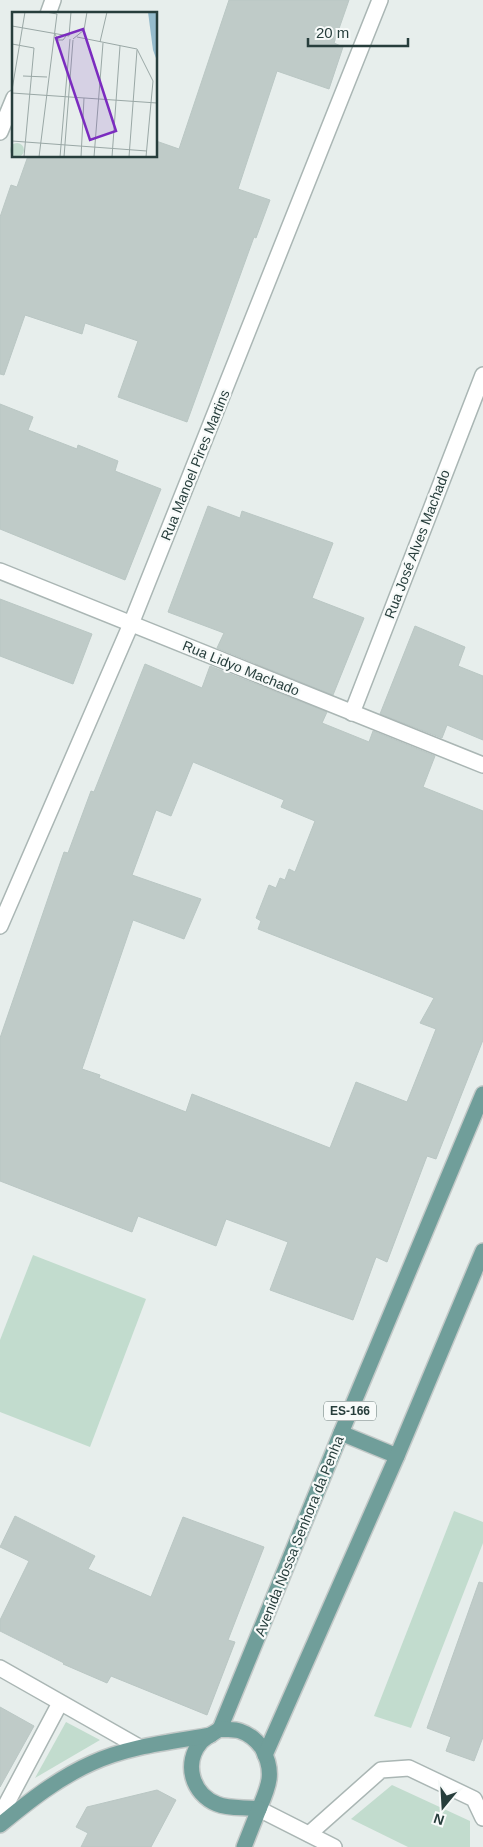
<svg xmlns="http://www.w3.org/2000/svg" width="483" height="1847" viewBox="0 0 483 1847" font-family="Arial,sans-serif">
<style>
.green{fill:#c2dcce}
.building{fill:#bfcbc8;stroke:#bac7c4;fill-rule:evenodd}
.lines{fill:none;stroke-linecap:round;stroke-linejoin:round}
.minor-casing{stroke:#aab6b4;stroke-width:18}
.major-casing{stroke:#c3c9c8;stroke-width:18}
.minor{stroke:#fff;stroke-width:15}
.major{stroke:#709e9a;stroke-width:15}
.labels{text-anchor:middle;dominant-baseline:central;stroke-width:4.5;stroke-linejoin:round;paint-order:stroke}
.shield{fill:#f7faf9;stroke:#657675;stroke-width:1}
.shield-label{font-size:12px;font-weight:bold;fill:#273e3c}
.street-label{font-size:14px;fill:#273e3c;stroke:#f7faf9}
.inset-road{fill:none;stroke:#9aa8a6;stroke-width:1}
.view{fill:#7b2cbf;fill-opacity:0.15;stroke:#7b2cbf;stroke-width:2.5}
.inset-edge{fill:none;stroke:#273e3c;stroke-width:2.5}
</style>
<rect width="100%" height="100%" fill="#e7eeec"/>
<g class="green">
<path d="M 33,1255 L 146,1299 L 90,1447 L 0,1412 L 0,1340 Z"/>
<path d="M 454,1511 L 483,1522 L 483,1543 L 411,1728 L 374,1716 Z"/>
<path d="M 66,1722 L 100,1740 L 35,1778 Z"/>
<path d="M 392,1785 L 470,1821 L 470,1847 L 408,1847 L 351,1819 Z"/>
</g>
<g class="building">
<path d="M 229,0 L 349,0 L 334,43 L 343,47 L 329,89 L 277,71 L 238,189 L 270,200 L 256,238 L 254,237 L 187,422 L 118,397 L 138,341 L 85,323 L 82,334 L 25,315 L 4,375 L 0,374 L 0,217 L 11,185 L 17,187 L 28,156 L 156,156 L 156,141 L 179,149 Z"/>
<path d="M 0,404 L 33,417 L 28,430 L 77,449 L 78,445 L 118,461 L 115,471 L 161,489 L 125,580 L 0,529 Z"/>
<path d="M 208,506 L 240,518 L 242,511 L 333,543 L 312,598 L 364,618 L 333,695 L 217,648 L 224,633 L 168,612 Z"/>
<path d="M 0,599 L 92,634 L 73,684 L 0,656 Z"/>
<path d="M 415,626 L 465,647 L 458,666 L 483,676 L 483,740 L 447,725 L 442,738 L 380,714 Z"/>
<path d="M 145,664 L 202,688 L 210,666 L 327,712 L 322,723 L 369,742 L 373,731 L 435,756 L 423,787 L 483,811 L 483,1040 L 436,1159 L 427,1156 L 387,1262 L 376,1257 L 353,1320 L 270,1290 L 288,1242 L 226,1219 L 216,1246 L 138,1216 L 132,1232 L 0,1181 L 0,1038 L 64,852 L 68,853 L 91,791 L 94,792 ZM 193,762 L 284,800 L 281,807 L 315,821 L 295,872 L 289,869 L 285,880 L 280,878 L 276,888 L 269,885 L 256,918 L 261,921 L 258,929 L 434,998 L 420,1023 L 436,1029 L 407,1102 L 356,1082 L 330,1148 L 192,1094 L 186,1112 L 99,1078 L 100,1075 L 82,1069 L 133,920 L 184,939 L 201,899 L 132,875 L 156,810 L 171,816 Z"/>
<path d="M 15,1516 L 95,1556 L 88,1569 L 151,1597 L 183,1517 L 264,1547 L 228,1640 L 235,1642 L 207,1715 L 111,1676 L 107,1683 L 63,1664 L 64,1663 L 0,1631 L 0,1620 L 29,1561 L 0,1547 Z"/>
<path d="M 479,1582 L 483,1583 L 483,1737 L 474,1761 L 446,1751 L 451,1737 L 427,1728 Z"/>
<path d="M 0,1707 L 34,1726 L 0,1787 Z"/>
<path d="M 157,1790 L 176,1800 L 151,1847 L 81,1847 L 88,1833 L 76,1827 L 87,1807 Z"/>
</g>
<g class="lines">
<g class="minor-casing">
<g id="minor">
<path d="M 48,14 L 53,0"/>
<path d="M 0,132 L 14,98"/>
<path d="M 0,571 L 483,765"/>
<path d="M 352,713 L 483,375"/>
<path d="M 0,926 L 131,624 L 380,0"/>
<path d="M 0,1668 L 139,1747"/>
<path d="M 259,1809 L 334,1847"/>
<path d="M 0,1816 L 60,1703"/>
<path d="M 309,1834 L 381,1770 L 409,1768 L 474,1799 L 483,1818"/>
</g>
</g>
<g class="major-casing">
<g id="major">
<path d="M 341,1433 L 397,1456"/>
<path d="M 220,1729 L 341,1433 L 483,1094"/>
<path d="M 220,1729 C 227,1730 234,1729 240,1731 C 249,1734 257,1741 262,1748 C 275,1772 269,1786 259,1809 C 245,1807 229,1809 217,1804 C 192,1794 183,1763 201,1742 C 206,1737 214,1733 220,1729 Z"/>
<path d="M 265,1755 L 397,1456 L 483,1251"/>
<path d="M 0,1825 C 28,1802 58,1778 92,1763 C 129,1746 171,1742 211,1735"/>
<path d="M 244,1847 L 259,1809"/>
</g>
</g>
<use href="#minor" class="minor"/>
<use href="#major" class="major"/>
</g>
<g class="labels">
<rect class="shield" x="324" y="1401.5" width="52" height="19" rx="4"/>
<g class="shield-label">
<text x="350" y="1411">ES-166</text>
</g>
<g class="street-label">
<text transform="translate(195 465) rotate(-68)">Rua Manoel Pires Martins</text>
<text transform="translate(417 544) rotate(-69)">Rua José Alves Machado</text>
<text transform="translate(241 668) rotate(22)">Rua Lidyo Machado</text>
<text transform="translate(299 1536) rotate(-68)">Avenida Nossa Senhora da Penha</text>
</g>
</g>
<g transform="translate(12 12)">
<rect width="145" height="145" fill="#e7eeec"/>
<path d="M-2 138a7 7 0 1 1 14 0a7 7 0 1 1-14 0Z" fill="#c2dcce"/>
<path d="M 136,0 L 145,0 L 145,49 L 141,38 Z" fill="#95bbcc"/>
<path class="inset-road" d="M 0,14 L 57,24M 43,22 L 46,28 L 51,28 L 54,24M 57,24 L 59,0M 65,25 L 125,37M 61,27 L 72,18 L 75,0M 88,30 L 95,0M 0,32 L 22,36 L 12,145M 125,37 L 141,69 L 134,145M 11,64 L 35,65M 0,78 L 13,0M 0,81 L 145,91M 0,129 L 135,139M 27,145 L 45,2 L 34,0M 48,145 L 58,27M 52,145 L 61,28M 69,145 L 72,86M 82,145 L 91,31M 100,145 L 108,34M 117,145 L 125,38"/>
<path class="view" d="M 71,17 L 104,119 L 78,128 L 44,26 Z"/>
<rect width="145" height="145" class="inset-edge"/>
</g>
<g transform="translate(443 1807) rotate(198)" stroke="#f7faf9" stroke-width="4" paint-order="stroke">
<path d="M0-4L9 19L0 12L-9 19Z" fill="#273e3c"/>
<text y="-8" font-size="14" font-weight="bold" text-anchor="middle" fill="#273e3c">N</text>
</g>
<path d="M308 38v8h100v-8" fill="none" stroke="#273e3c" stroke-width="2.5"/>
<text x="316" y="38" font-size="15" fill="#273e3c" stroke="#f7faf9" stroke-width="4" paint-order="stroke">20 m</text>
</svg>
